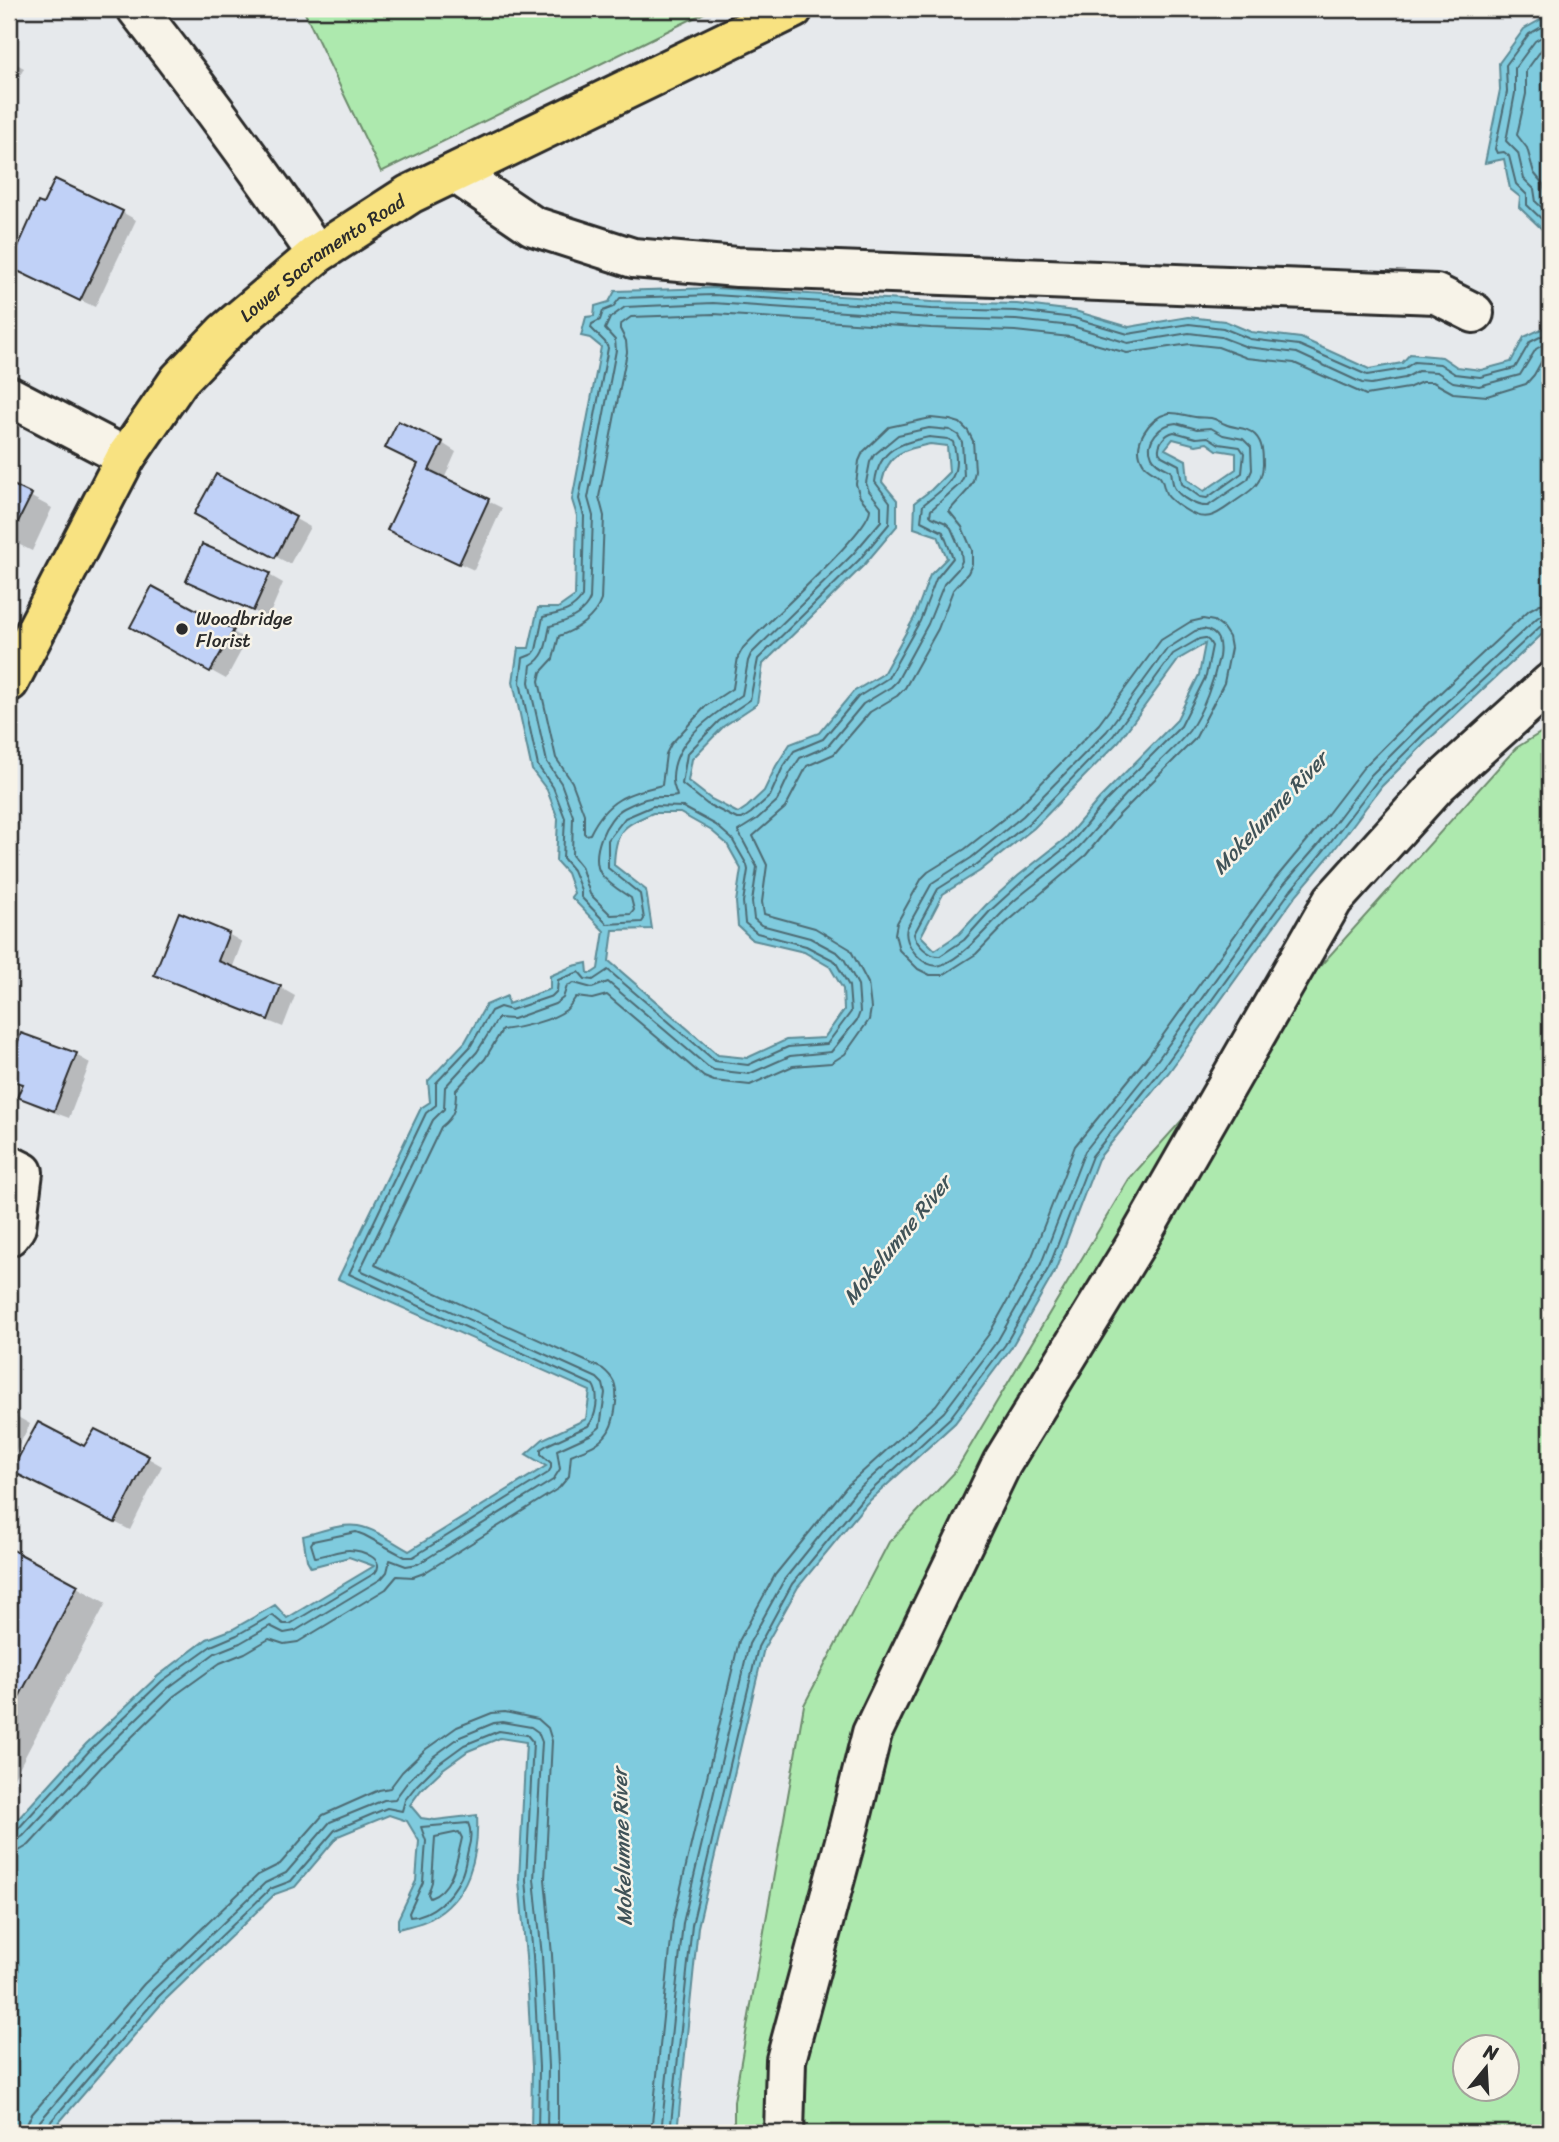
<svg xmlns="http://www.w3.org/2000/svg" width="1559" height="2142" viewBox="0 0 1559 2142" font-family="Sriracha,sans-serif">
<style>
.green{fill:#ade9ae;stroke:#6c8a6c;stroke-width:2;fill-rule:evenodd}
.water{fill:#7fcbde;stroke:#5d8b96;stroke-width:2;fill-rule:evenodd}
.shadow{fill:#0003}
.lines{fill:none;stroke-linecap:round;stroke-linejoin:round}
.shore{stroke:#4d6b73;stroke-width:2}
.building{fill:#c0d1f7;stroke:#2b2b2b;stroke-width:2}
.minor-casing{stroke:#2b2b2b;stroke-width:44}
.major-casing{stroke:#2b2b2b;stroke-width:44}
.minor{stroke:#f7f3e8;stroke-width:38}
.major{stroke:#f8e281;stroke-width:38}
.poi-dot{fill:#2b2b2b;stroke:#f7f3e8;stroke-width:2.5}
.labels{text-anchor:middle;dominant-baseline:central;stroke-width:5;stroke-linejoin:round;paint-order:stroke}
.street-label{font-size:19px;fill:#2b2b2b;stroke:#f7f3e8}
.poi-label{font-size:19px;fill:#2b2b2b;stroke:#f7f3e8;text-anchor:start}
.water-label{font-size:21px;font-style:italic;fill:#405358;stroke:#f7f3e8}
</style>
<rect width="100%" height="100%" fill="#e6e9ec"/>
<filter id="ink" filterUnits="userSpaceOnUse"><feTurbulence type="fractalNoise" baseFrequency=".0143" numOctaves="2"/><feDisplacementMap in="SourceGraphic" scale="14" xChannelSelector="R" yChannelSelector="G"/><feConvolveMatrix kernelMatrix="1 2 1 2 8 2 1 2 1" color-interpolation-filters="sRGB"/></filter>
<g filter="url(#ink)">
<g class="green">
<path d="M 303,9 L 712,9 L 381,172 Z"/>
<path d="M 1550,727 L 1550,2133 L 734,2133 L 734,2101 L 804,1705 L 889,1542 L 955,1472 L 1129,1179 L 1516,748 ZM 1464,2048 L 1506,2048 L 1506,2090 L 1464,2090 Z"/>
</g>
<g class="water">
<path d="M 1550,12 L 1550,237 L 1519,207 L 1520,197 L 1510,189 L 1504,159 L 1485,163 L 1500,90 L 1499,63 L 1524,29 L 1547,16 Z"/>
<path d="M 714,288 L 932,302 L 1017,304 L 1075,311 L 1129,327 L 1188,317 L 1225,321 L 1251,332 L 1301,338 L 1369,369 L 1402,363 L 1410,354 L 1442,357 L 1457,367 L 1481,370 L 1511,362 L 1524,337 L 1550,325 L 1550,627 L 1427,741 L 1382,786 L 1331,854 L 1297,894 L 1169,1072 L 1098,1159 L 1055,1271 L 1011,1348 L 955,1423 L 866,1504 L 798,1587 L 764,1648 L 698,1927 L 677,2133 L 531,2133 L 532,2067 L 526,1957 L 519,1880 L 526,1742 L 500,1738 L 468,1751 L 443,1769 L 421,1790 L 410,1805 L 421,1818 L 435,1820 L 477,1815 C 479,1855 469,1899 430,1919 C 421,1924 408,1926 398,1929 L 398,1919 L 416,1881 L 419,1841 L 407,1821 L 389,1815 L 338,1836 L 295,1887 L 275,1894 L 163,2002 L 50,2133 L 9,2133 L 9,1829 L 86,1744 L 158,1676 L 207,1639 L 233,1629 L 275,1605 L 287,1618 L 374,1566 L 349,1557 L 311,1567 L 307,1560 L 303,1536 C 320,1532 341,1523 358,1526 C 376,1529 394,1543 409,1551 L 546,1466 L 526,1454 L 543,1439 L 586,1419 L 590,1391 L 338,1279 L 421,1108 L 430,1102 L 428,1081 L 465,1042 L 486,1005 L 507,996 L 508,1004 L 550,989 L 550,976 L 573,966 L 587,963 L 588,973 L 592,973 L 598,969 L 604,931 L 571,897 L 574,893 L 567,873 L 556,861 L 558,819 L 547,790 L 532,770 L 513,682 L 518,648 L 529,648 L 538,608 L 558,608 L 575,596 L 577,516 L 572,500 L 601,347 L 590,338 L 581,336 L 586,317 L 594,316 L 595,306 L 609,302 L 615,291 ZM 1173,439 L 1196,445 L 1207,443 L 1217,450 L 1236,453 L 1236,469 L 1204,491 L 1188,480 L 1186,460 L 1165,449 ZM 930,444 L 947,446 L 949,472 L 931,490 L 915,502 L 914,528 L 938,536 L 947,558 L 930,575 L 914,618 L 883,674 L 853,692 L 819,733 L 790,744 L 776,766 L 764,791 L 747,807 L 738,813 L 711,799 L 688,781 L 692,759 L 724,726 L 757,704 L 763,664 L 864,565 L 897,526 L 897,500 L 882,482 C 888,453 903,450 930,444 ZM 1205,644 L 1199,675 L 1176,721 L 1099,799 L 1066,838 L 1018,876 L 986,905 L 959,934 L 935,950 L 921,936 L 943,894 L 980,871 L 1034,828 L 1119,741 L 1179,659 ZM 653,813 L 680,813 L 712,831 L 727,844 L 741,869 L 736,902 L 738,926 L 753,940 L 804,952 L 830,967 L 843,989 L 844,1010 L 824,1038 L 786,1040 L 747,1058 L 718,1055 L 609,961 L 613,930 L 652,929 L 646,890 L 614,865 C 615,831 622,826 653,813 Z"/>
</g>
<g class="shadow">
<path d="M 9,60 L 24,68 L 9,98 Z"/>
<path d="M 122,212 L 136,220 L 95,307 L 25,274 Z"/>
<path d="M 442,443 L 456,452 L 444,479 L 502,508 L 474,570 L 403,538 L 420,464 Z"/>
<path d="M 217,476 L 310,527 L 290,564 L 210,522 Z"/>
<path d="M 9,485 L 52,508 L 32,551 L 18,544 L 9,564 Z"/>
<path d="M 269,575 L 283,583 L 268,618 L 188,580 Z"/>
<path d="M 132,627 L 233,632 L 247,640 L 226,679 Z"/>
<path d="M 228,934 L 242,942 L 232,969 L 281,988 L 295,996 L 283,1027 L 170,982 L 156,974 Z"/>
<path d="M 22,1035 L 76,1055 L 90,1063 L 69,1118 L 34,1105 L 19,1097 L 24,1086 L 9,1078 L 9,1072 Z"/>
<path d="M 9,1412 L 30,1424 L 9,1465 Z"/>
<path d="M 85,1449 L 148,1458 L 162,1466 L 130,1530 L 28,1478 Z"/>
<path d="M 9,1550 L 106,1603 L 9,1787 Z"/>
</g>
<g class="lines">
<g class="shore">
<path d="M 1550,22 L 1529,34 L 1506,65 L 1507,92 L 1495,149 L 1497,153 L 1504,152 L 1509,156 L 1516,184 L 1527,195 L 1527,205 L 1550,227"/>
<path d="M 1550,32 L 1535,41 L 1515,68 L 1515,93 L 1506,141 L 1518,153 L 1524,179 L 1534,189 L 1536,202 L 1550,215"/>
<path d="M 1550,44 L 1542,49 L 1526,71 L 1526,94 L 1517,135 L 1527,148 L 1534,173 L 1543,184 L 1547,197 L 1550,201"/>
<path d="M 1169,413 C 1178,412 1186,416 1195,417 C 1200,418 1205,417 1211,418 C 1217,419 1220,422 1225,424 C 1235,429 1246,426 1255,435 C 1263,443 1263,454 1263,465 C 1262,482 1254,489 1240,498 C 1219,512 1209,526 1184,509 C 1178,505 1171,501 1167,495 C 1163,490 1164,480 1159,476 C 1154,471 1147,470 1143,463 C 1131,443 1149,418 1169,413 Z"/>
<path d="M 1176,423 L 1197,429 L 1211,428 L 1223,435 L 1243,439 L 1251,447 L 1252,470 L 1248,479 L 1208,506 C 1197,507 1180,498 1174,487 C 1172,482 1172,476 1171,471 C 1164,467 1155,464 1152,457 C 1144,441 1161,424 1176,423 Z"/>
<path d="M 1174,432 L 1196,438 L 1208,437 L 1219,444 L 1240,447 L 1244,453 L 1242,473 L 1207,498 L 1200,497 L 1182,484 L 1179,465 L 1162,456 L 1159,452 C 1158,443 1165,434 1174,432 Z"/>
<path d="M 929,437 L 948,439 L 953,442 C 963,477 948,485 923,505 L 921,521 L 943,532 L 953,558 L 936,579 L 920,621 L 888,678 L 858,697 L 823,739 L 794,751 L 782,769 L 770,796 L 751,813 L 742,819 L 737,819 L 707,804 L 682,784 L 687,754 L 719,721 L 750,700 L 758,659 L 859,560 L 889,524 L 890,502 L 875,482 C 879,449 900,443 929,437 Z"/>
<path d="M 1203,619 L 1214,621 L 1223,628 L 1229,637 L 1231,648 L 1224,683 L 1195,739 L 1118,816 L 1086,855 L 1005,924 L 976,954 L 943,975 L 930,975 L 918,969 L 899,950 L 895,934 L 897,923 L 922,878 L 928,872 L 965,849 L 1016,809 L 1099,724 L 1161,640 L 1190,622 Z"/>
<path d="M 1203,629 C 1219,632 1221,643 1219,657 C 1214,680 1203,712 1189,731 C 1174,750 1153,767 1136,784 C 1116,804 1098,827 1079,847 C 1059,868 1034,883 1013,902 C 993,920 966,957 941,965 C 924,970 902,944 907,928 L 932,883 L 971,858 L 1023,816 L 1107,731 L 1167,649 L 1195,631 Z"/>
<path d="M 1205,638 L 1209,641 L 1212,646 L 1206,676 L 1181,726 L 1104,803 L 1071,843 L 1023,881 L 991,910 L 964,940 L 940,956 C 929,957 916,944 914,934 L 938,889 L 976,865 L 1029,823 L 1113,736 L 1173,654 L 1199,639 Z"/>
<path d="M 468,1823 C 472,1831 471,1840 468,1850 C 466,1858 465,1869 461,1877 C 452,1896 432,1916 410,1917 L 409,1913 L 423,1882 L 426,1841 L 421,1827 Z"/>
<path d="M 459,1832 L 462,1838 C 457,1859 453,1890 430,1898 L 428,1894 L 432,1882 L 435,1837 Z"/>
<path d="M 9,1833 L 17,1830 L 91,1749 L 162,1681 L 211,1646 L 237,1635 L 272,1615 L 283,1624 L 290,1624 L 375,1573 C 387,1559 361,1550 349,1550 C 338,1550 326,1556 315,1557 L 311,1544 L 313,1541 L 356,1532 L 364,1535 L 405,1557 L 413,1557 L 548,1473 L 551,1468 L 551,1463 L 541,1454 L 541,1449 L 547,1445 L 588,1426 C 596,1418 600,1395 593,1385 L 349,1274 L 426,1113 L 436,1105 L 436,1083 L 470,1047 L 491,1011 L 500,1007 L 511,1010 L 552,996 L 557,991 L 558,980 L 579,972 L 585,979 L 593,980 L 608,970 L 715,1061 L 748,1065 L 788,1047 L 827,1044 L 851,1012 L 849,986 L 835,961 L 806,946 L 757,933 L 745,923 L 743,902 L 748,870 L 747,865 L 732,839 L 716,825 L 683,807 L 653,806 L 625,818 L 608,840 L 608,868 L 640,894 L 644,919 L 642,922 L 607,924 L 581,897 L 581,890 L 573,870 L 563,858 L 565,818 L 553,787 L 538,766 L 520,682 L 523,658 L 533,654 L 536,650 L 543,617 C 559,613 571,613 582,597 L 584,516 L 579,499 L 608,348 L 605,342 L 591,328 L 592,324 L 600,320 L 603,311 L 613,307 L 620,298 L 714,295 L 932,309 L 1016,311 L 1074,318 L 1128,334 L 1189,324 L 1223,328 L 1250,339 L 1299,345 L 1367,375 L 1404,369 L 1414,362 L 1440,364 L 1455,374 L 1480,377 L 1515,368 L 1530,342 L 1550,332"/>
<path d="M 9,1842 L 16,1841 L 23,1836 L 98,1756 L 168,1688 L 215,1653 L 240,1643 L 270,1626 L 284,1633 L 295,1631 L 381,1579 L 387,1572 L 390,1560 L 406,1566 L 418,1564 L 553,1480 L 560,1469 L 557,1450 L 592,1434 L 600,1427 L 605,1393 L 603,1384 L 597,1378 L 360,1270 L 433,1120 L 444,1109 L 445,1087 L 477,1052 L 498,1018 L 513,1019 L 555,1004 L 563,998 L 567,986 L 574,983 L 592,988 L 608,982 L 707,1066 L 714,1070 L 749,1074 L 790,1056 L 831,1052 L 857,1020 L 860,1012 L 858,985 L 844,959 L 838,953 L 810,938 L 761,925 L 754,919 L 752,902 L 757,867 L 738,831 L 757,819 L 777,801 L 790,773 L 800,758 L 828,746 L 863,704 L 891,687 L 897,681 L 928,624 L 944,584 L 958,569 L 962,561 L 961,551 L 951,528 L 946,523 L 932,517 L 930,515 L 931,510 L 960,484 L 964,476 L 962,442 L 958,435 L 950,430 L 929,428 L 898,435 L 874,455 L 870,462 L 866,483 L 869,491 L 881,506 L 881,521 L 853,554 L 751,654 L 748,661 L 742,695 C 713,715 671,741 673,781 C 673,787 676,791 677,796 C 668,798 659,796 650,798 C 642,799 632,804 624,808 C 606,817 589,856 601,874 C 608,884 622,892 631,898 L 634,910 L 631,914 L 611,915 L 590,894 L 581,866 L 572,855 L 573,816 L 561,783 L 547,762 L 529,682 L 531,665 C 547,656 546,642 550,626 C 566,622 584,615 590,599 L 593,516 L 588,498 L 616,350 L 615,340 L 605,329 L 610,318 L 625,307 L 713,303 L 932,318 L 1016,320 L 1072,326 L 1128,343 L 1189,333 L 1221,337 L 1247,347 L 1297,353 L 1362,383 L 1371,384 L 1405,378 L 1418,371 L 1437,372 L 1453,382 L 1479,386 L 1520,375 L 1536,349 L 1550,341"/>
<path d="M 9,1852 L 19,1851 L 29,1845 L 105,1763 L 174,1696 L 220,1663 L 245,1653 L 269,1639 L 284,1644 L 298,1642 L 386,1589 L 397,1576 L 413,1577 L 424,1573 L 559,1488 L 569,1476 L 571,1455 C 582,1450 597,1446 605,1436 C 615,1426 619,1395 614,1382 C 611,1376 608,1373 603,1369 L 375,1265 L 441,1127 C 455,1116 456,1107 456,1090 L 485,1059 L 502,1030 C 519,1028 552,1021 566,1010 C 570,1006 573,1001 576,997 L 592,999 L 607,995 L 704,1077 L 714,1081 L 750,1085 L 793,1066 L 831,1063 L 845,1054 L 869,1020 L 871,1008 L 868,983 L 850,949 L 815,928 L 764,914 L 762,902 L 767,865 L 753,836 L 785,808 L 807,766 L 834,754 L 870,712 L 897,696 L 905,688 L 938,629 L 953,590 L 968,573 L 972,564 L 972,550 L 962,527 L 949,511 L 968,490 L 973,481 L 975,471 L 973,441 L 968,431 L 960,423 L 950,420 L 931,418 L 889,427 L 863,452 L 859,461 L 856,484 L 860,497 L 870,509 C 871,531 763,625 743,648 L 738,657 L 733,688 L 706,706 L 671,744 L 666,754 L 662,785 C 626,794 607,799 590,834 L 586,835 L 584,833 L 584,814 L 572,782 L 556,758 L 539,681 L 541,672 L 553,659 L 559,636 C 576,630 595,618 601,600 L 604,516 L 599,497 L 627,352 L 626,341 L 620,329 L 620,325 L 631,317 L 714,314 L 931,328 L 1015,331 L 1070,337 L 1127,353 L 1190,344 L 1218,347 L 1247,358 L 1294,363 L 1366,395 L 1408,388 L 1422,382 L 1433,382 L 1453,393 L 1487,396 L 1526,384 L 1534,375 L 1544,357 L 1550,353"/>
<path d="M 26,2133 L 27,2124 L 32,2114 L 144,1984 L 258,1875 L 280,1864 L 323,1815 L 379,1790 L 390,1788 L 402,1772 L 426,1749 L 457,1727 L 492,1713 L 505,1712 L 538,1719 L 548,1728 L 552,1741 L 545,1879 L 552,1955 L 558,2066 L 558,2133"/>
<path d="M 36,2133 L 40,2121 L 152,1991 L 265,1883 L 286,1873 L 330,1822 L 384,1800 L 395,1799 L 409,1780 L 434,1756 L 460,1737 L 494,1723 L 502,1722 L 531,1727 L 538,1732 L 542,1742 L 534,1879 L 542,1956 L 548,2066 L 547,2133"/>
<path d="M 45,2133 L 47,2126 L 158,1997 L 270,1889 L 291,1881 L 335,1830 L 387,1808 L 402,1811 L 405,1800 L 416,1786 L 438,1764 L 464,1745 L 499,1731 L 527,1735 L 533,1742 L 526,1880 L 533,1956 L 539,2067 L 538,2133"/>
<path d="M 651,2133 L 673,1921 L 739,1641 L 775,1575 L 847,1486 L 936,1405 L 989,1334 L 1031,1259 L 1075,1146 L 1148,1056 L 1276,878 L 1310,837 L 1363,768 L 1409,722 L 1529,610 L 1540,604 L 1550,603"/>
<path d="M 661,2133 L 683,1923 L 749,1644 L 784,1580 L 855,1492 L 944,1412 L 998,1340 L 1041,1264 L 1085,1151 L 1156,1062 L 1284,884 L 1319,844 L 1371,775 L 1416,730 L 1537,618 L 1543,614 L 1550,613"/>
<path d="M 670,2133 L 692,1925 L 758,1647 L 792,1584 L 862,1499 L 950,1418 L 1005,1345 L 1049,1267 L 1092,1156 L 1163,1068 L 1291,890 L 1325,849 L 1377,781 L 1422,736 L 1543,624 L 1550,622"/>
</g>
</g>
<g class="building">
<path d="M 55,179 L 123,211 L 80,301 L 9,267 L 38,202 L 43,204 Z"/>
<path d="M 398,421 L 443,442 L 429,470 L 489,499 L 459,564 L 387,530 L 418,464 L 385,448 Z"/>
<path d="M 216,474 L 296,517 L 275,558 L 194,514 Z"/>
<path d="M 9,483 L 32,494 L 9,540 Z"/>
<path d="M 202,544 L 270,573 L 253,611 L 186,581 Z"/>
<path d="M 152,586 L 234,630 L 210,672 L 130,627 Z"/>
<path d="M 179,912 L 229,933 L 218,961 L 281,986 L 268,1020 L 154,975 Z"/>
<path d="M 21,1033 L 77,1053 L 54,1111 L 17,1097 L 23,1084 L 9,1080 L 9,1067 Z"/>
<path d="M 9,1410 L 16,1414 L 9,1429 Z"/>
<path d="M 38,1422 L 84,1446 L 95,1429 L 149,1456 L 115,1523 L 11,1471 Z"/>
<path d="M 9,1548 L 78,1585 L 9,1716 Z"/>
</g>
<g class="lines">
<g class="minor-casing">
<g id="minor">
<path d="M 137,9 C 200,89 259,170 317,254"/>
<path d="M 455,173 L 533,226 L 633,258 L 737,267 L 1436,294 L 1474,313"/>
<path d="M 9,396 L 126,457"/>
<path d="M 9,1165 L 23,1172 L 16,1227 L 9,1236"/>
<path d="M 784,2133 L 786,2060 L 848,1830 L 872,1733 L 1002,1463 L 1137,1242 L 1333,900 L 1437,785 L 1550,683"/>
</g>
</g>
<g class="major-casing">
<g id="major">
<path id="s1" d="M 9,682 L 126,457 L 179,380 L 225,332 L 317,254 L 410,194 L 793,9"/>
</g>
</g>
<use href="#minor" class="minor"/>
<use href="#major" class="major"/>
</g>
</g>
<circle class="poi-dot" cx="182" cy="629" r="7"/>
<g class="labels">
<g class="street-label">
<text stroke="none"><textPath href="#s1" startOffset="536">Lower Sacramento Road</textPath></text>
</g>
<g class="poi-label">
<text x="196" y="618">Woodbridge<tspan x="196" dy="22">Florist</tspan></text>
</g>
<g class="water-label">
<text transform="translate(1270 813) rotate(-47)">Mokelumne River</text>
<text transform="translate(897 1240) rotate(-51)">Mokelumne River</text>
<text transform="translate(622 1847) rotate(-92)">Mokelumne River</text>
</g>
</g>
<rect width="1559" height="2142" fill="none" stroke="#f7f3e8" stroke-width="35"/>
<rect x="18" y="18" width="1524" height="2107" fill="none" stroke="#2b2b2b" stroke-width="2.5" filter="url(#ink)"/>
<g transform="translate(1486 2068) rotate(18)"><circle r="33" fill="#f7f3e8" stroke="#a5a39c" stroke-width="2"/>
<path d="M0-5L12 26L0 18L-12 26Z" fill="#2b2b2b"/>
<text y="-10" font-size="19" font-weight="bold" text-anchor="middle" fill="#2b2b2b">N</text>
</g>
</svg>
